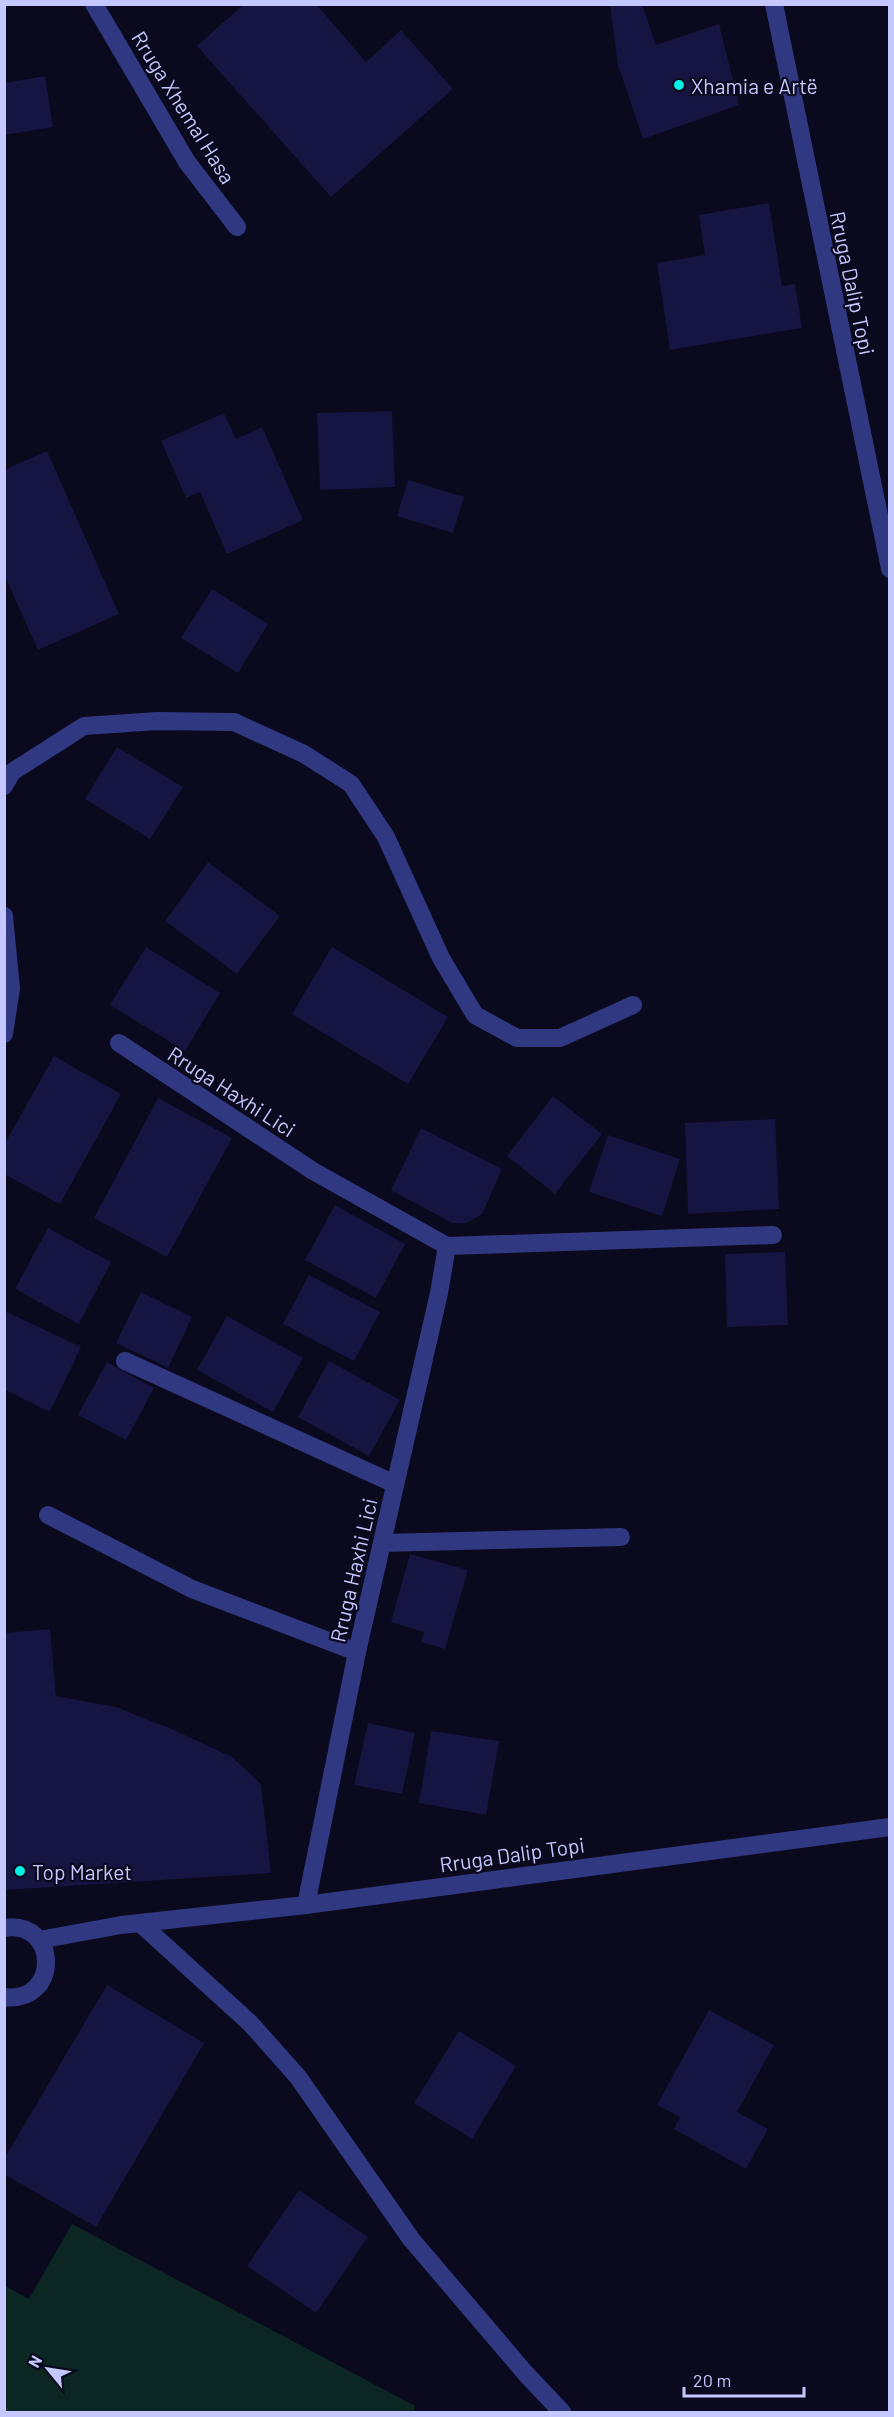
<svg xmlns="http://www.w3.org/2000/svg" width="894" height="2417" viewBox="0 0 894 2417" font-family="Barlow,sans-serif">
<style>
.green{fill:#0c2723}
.building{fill:#161440}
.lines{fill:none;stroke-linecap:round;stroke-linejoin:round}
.minor{stroke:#303881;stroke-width:18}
.poi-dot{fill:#00f0e6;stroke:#0a091d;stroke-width:2}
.labels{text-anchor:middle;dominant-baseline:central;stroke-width:4.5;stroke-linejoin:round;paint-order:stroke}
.poi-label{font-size:21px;fill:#c5c7ff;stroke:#0a091d;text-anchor:start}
.street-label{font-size:21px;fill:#c5c7ff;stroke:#0a091d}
</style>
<rect width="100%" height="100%" fill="#0a091d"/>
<path class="green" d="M 72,2224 L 415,2406 L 414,2412 L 5,2412 L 5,2286 L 29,2299 Z"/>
<g class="building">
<path d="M 244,4 L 316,4 L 366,62 L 401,30 L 453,89 L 331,197 L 197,46 Z"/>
<path d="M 610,4 L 642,4 L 656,45 L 719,24 L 739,105 L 643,139 L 618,65 Z"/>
<path d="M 45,76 L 53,127 L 4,135 L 4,83 Z"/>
<path d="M 769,203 L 782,286 L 795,284 L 802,328 L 670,350 L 657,263 L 705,255 L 699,215 Z"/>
<path d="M 392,411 L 395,487 L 320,490 L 317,413 Z"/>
<path d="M 224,413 L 236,439 L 262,427 L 303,520 L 227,554 L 200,492 L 186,498 L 161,441 Z"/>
<path d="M 47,451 L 119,614 L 38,650 L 4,574 L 4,470 Z"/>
<path d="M 408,480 L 464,497 L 453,533 L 397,516 Z"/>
<path d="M 212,589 L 268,624 L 238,673 L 181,638 Z"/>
<path d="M 117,747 L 183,787 L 150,839 L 85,799 Z"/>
<path d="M 208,862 L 280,916 L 237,974 L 165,921 Z"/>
<path d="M 146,947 L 220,993 L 185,1051 L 110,1005 Z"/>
<path d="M 332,947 L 448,1017 L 408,1084 L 292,1014 Z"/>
<path d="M 54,1056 L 121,1094 L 60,1204 L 4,1174 L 4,1145 Z"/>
<path d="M 553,1096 L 602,1134 L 555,1194 L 507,1156 Z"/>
<path d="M 158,1098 L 232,1138 L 167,1257 L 94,1218 Z"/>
<path d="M 775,1119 L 779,1209 L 688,1214 L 685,1123 Z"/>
<path d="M 421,1128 L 502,1169 L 482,1214 L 467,1223 L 452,1223 L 391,1190 Z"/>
<path d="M 608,1135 L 680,1159 L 662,1216 L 589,1192 Z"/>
<path d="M 335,1205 L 405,1244 L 376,1298 L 305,1260 Z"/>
<path d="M 48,1228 L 111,1262 L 79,1324 L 15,1289 Z"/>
<path d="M 785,1252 L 788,1325 L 727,1327 L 725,1254 Z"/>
<path d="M 309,1275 L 380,1312 L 354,1361 L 283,1324 Z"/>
<path d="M 141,1292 L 192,1317 L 168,1368 L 116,1343 Z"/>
<path d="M 7,1312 L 81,1347 L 50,1412 L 4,1389 L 4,1317 Z"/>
<path d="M 227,1316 L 303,1358 L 273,1412 L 197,1370 Z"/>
<path d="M 329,1361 L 400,1400 L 369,1456 L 298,1417 Z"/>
<path d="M 107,1362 L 154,1388 L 126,1440 L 78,1415 Z"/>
<path d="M 410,1554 L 468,1570 L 445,1649 L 421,1642 L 424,1632 L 391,1622 Z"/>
<path d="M 50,1629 L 56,1696 L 116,1707 L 174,1730 L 232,1757 L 261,1784 L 271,1873 L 4,1890 L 4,1633 Z"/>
<path d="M 368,1723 L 415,1733 L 402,1794 L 354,1785 Z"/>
<path d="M 431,1731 L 499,1741 L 486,1815 L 419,1803 Z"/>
<path d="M 107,1985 L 204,2043 L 96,2227 L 4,2174 L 4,2159 Z"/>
<path d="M 709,2010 L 774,2045 L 737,2112 L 768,2129 L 746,2169 L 674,2129 L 680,2117 L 657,2105 Z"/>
<path d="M 459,2031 L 516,2066 L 472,2139 L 414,2103 Z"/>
<path d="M 299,2190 L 368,2237 L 316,2313 L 247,2266 Z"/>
</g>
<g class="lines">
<g class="minor">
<path d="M 94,4 L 187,162 L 237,227"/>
<path d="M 774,4 L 890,569"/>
<path d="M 4,786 L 12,772 L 84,726 L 157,721 L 234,722 L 304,754 L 351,784 L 386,837 L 441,958 L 475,1015 L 517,1038 L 560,1038 L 633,1005"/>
<path d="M 4,916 L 11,988 L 4,1034"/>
<path d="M 119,1043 L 313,1171 L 447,1246 L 439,1293 L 357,1652 L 306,1905"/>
<path d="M 447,1246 L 773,1235"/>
<path d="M 125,1361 L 395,1484"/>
<path d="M 48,1515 L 192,1589 L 357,1652"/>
<path d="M 382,1543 L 621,1537"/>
<path d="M 140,1923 L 250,2023 L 298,2077 L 411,2239 L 526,2374 L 562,2412"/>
<path d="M 4,1928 C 59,1919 61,2004 4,1997"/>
<path d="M 39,1940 L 121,1925 L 306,1905 L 890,1827"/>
</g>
</g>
<g class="poi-dot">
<circle cx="679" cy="85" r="6"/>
<circle cx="20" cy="1871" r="6"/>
</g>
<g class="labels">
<g class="poi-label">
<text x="691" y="85">Xhamia e Artë</text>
<text x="32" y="1871">Top Market</text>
</g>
<g class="street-label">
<text transform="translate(184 107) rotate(58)">Rruga Xhemal Hasa</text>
<text transform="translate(853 283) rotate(78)">Rruga Dalip Topi</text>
<text transform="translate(232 1091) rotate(33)">Rruga Haxhi Lici</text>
<text transform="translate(353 1570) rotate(-77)">Rruga Haxhi Lici</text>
<text transform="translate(512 1854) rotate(-8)">Rruga Dalip Topi</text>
</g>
</g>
<rect width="894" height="2417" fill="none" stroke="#c5c7ff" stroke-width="12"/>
<g transform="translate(48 2369) rotate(300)" stroke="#0a091d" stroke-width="4.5" paint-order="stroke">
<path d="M0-4.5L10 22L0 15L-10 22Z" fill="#c5c7ff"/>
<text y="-9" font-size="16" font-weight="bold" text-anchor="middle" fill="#c5c7ff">N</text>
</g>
<path d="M684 2387v9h120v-9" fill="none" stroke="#c5c7ff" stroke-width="3"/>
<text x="693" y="2387" font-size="18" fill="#c5c7ff" stroke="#0a091d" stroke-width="4.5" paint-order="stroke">20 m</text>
</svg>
